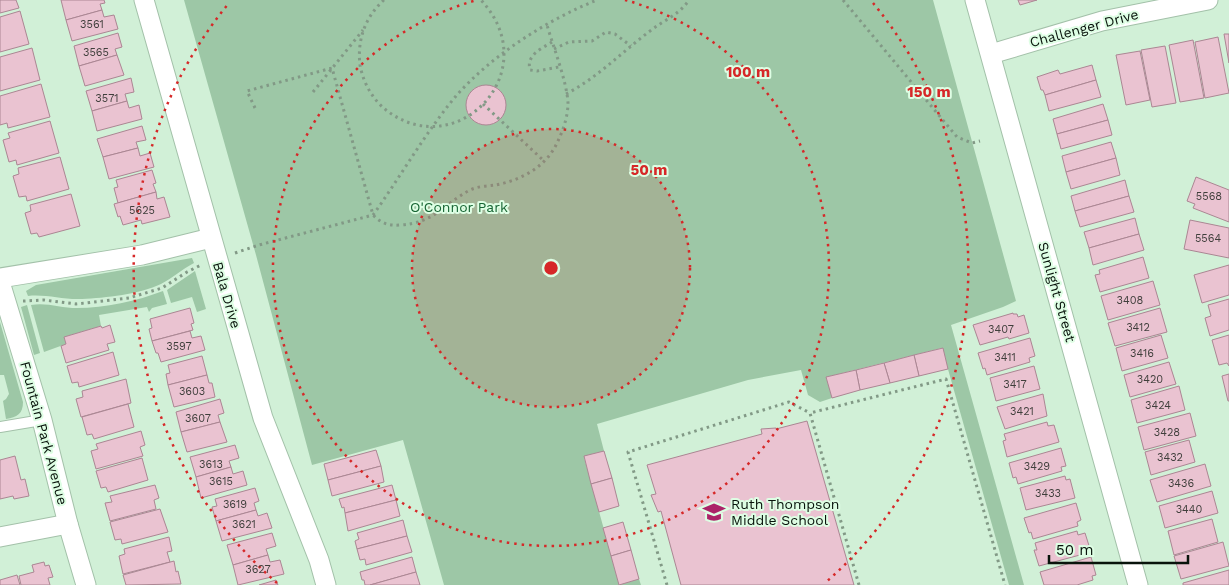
<svg xmlns="http://www.w3.org/2000/svg" width="1229" height="585" viewBox="0 0 1229 585" font-family="'Work Sans',sans-serif">
<style>
.green{fill:#9dc7a6}
.building{fill:#eac3d1;stroke:#ab8693}
.lines{fill:none;stroke-linecap:round;stroke-linejoin:round}
.service-casing{stroke:#a3c1a9;stroke-width:12}
.minor-casing{stroke:#a3c1a9;stroke-width:21}
.path{stroke:#829986;stroke-width:3;stroke-dasharray:2.5 4;stroke-linecap:butt}
.service{stroke:#fff;stroke-width:10}
.minor{stroke:#fff;stroke-width:19}
.ring{fill:none;stroke:#d62828;stroke-width:2.5;stroke-dasharray:2.5 5}
.labels{text-anchor:middle;dominant-baseline:central;stroke-width:4;stroke-linejoin:round;paint-order:stroke}
.number-label{font-size:11px;fill:#403f3c}
.street-label{font-size:14px;fill:#08130b;stroke:#defee4}
.park-label{font-size:14px;fill:#176534;stroke:#defee4}
.poi-label{font-size:14px;fill:#08130b;stroke:#defee4;text-anchor:start}
.centre{fill:#d62828;stroke:#defee4;stroke-width:2.5}
.ring-label{font-size:15px;text-anchor:middle;font-weight:bold;fill:#d62828;stroke:#defee4;stroke-width:4;stroke-linejoin:round;paint-order:stroke}
</style>
<rect width="100%" height="100%" fill="#d1f0d7"/>
<g class="green">
<path d="M 184,0 L 933,0 L 1016,301 L 1003,307 L 951,325 L 1024,585 L 1009,585 L 942,348 L 827,377 L 832,398 L 820,402 L 808,395 L 801,370 L 748,380 L 597,424 L 604,451 L 584,457 L 619,584 L 639,579 L 641,585 L 444,585 L 403,440 L 312,465 L 256,255 Z"/>
<path d="M 192,258 L 194,263 C 182,269 173,278 161,284 C 140,294 105,298 82,299 C 63,300 46,294 28,296 L 26,291 L 36,285 Z"/>
<path d="M 195,271 L 206,309 L 197,312 L 192,297 L 171,303 L 167,290 Z"/>
<path d="M 163,291 L 167,304 L 152,308 L 149,312 L 147,307 L 99,315 L 101,326 L 64,337 L 66,344 L 44,352 L 31,305 C 46,302 61,308 77,308 C 105,308 137,301 163,291 Z"/>
<path d="M 27,305 L 40,353 L 34,355 L 21,307 Z"/>
<path d="M 0,322 L 23,402 C 23,414 17,417 6,419 L 3,401 L 6,399 L 9,394 L 4,375 L 0,375 Z"/>
</g>
<g class="building">
<path d="M 0,0 L 16,0 L 19,8 L 0,13 Z"/>
<path d="M 61,0 L 104,0 L 105,3 L 100,4 L 102,10 L 66,20 Z"/>
<path d="M 1018,0 L 1037,0 L 1020,5 Z"/>
<path d="M 102,10 L 104,17 L 114,15 L 118,29 L 72,41 L 66,20 Z"/>
<path d="M 20,11 L 29,44 L 0,52 L 0,17 Z"/>
<path d="M 118,33 L 122,47 L 115,49 L 117,55 L 79,66 L 74,46 Z"/>
<path d="M 1224,34 L 1229,34 L 1229,63 Z"/>
<path d="M 1218,37 L 1229,93 L 1205,98 L 1195,42 Z"/>
<path d="M 1193,40 L 1204,98 L 1180,102 L 1169,45 Z"/>
<path d="M 1165,46 L 1176,103 L 1152,107 L 1141,50 Z"/>
<path d="M 32,48 L 40,80 L 0,91 L 0,57 Z"/>
<path d="M 1140,51 L 1150,100 L 1126,105 L 1116,55 Z"/>
<path d="M 117,55 L 124,75 L 85,86 L 79,66 Z"/>
<path d="M 1092,65 L 1096,80 L 1045,95 L 1043,90 L 1041,90 L 1037,77 L 1058,70 L 1060,74 Z"/>
<path d="M 131,78 L 134,92 L 125,94 L 127,101 L 92,111 L 86,91 Z"/>
<path d="M 1096,80 L 1101,97 L 1049,111 L 1045,95 Z"/>
<path d="M 41,84 L 50,117 L 8,128 L 7,123 L 0,125 L 0,96 Z"/>
<circle cx="486" cy="105" r="20"/>
<path d="M 127,101 L 129,108 L 139,105 L 142,119 L 97,131 L 92,111 Z"/>
<path d="M 1103,104 L 1108,120 L 1057,134 L 1053,119 Z"/>
<path d="M 1108,120 L 1112,135 L 1061,149 L 1057,134 Z"/>
<path d="M 50,121 L 59,153 L 17,165 L 16,160 L 9,162 L 3,140 L 10,138 L 8,133 Z"/>
<path d="M 142,126 L 146,140 L 136,142 L 138,148 L 103,157 L 97,139 Z"/>
<path d="M 1111,142 L 1116,158 L 1066,172 L 1062,156 Z"/>
<path d="M 138,148 L 140,156 L 150,153 L 154,167 L 109,179 L 103,157 Z"/>
<path d="M 60,157 L 69,189 L 27,201 L 26,196 L 19,197 L 13,176 L 19,174 L 18,168 Z"/>
<path d="M 1116,158 L 1120,175 L 1071,189 L 1066,172 Z"/>
<path d="M 152,170 L 156,183 L 153,184 L 156,192 L 118,203 L 114,188 L 118,187 L 116,180 Z"/>
<path d="M 1196,177 L 1229,190 L 1229,222 L 1193,208 L 1195,204 L 1187,201 Z"/>
<path d="M 1125,180 L 1129,196 L 1075,211 L 1071,196 Z"/>
<path d="M 156,192 L 157,199 L 164,197 L 170,217 L 142,224 L 141,220 L 123,225 L 120,216 L 118,217 L 114,204 Z"/>
<path d="M 71,194 L 80,226 L 39,237 L 37,233 L 31,234 L 25,213 L 31,211 L 30,205 Z"/>
<path d="M 1129,196 L 1134,212 L 1080,227 L 1075,211 Z"/>
<path d="M 1135,218 L 1139,234 L 1089,248 L 1084,232 Z"/>
<path d="M 1190,220 L 1229,228 L 1229,258 L 1184,249 Z"/>
<path d="M 1139,234 L 1144,250 L 1093,265 L 1089,248 Z"/>
<path d="M 1143,257 L 1149,278 L 1100,292 L 1095,275 L 1100,274 L 1099,270 Z"/>
<path d="M 1229,265 L 1229,295 L 1202,303 L 1194,275 Z"/>
<path d="M 1153,281 L 1160,305 L 1108,320 L 1101,296 Z"/>
<path d="M 1229,299 L 1229,330 L 1210,336 L 1205,318 L 1211,316 L 1208,305 Z"/>
<path d="M 190,308 L 194,323 L 191,324 L 193,330 L 152,341 L 149,329 L 152,328 L 150,319 Z"/>
<path d="M 1160,308 L 1167,332 L 1115,346 L 1108,323 Z"/>
<path d="M 1013,313 L 1013,314 L 1017,314 L 1018,317 L 1024,315 L 1029,333 L 1009,339 L 1008,337 L 980,345 L 973,325 Z"/>
<path d="M 110,325 L 115,342 L 107,344 L 109,350 L 66,363 L 61,346 L 66,344 L 64,337 L 101,326 L 102,328 Z"/>
<path d="M 190,331 L 192,338 L 201,336 L 205,350 L 161,362 L 158,353 L 156,353 L 152,341 Z"/>
<path d="M 1161,335 L 1168,358 L 1122,371 L 1116,348 Z"/>
<path d="M 1229,335 L 1229,366 L 1227,363 L 1219,365 L 1212,340 Z"/>
<path d="M 1030,338 L 1035,356 L 1029,358 L 1030,362 L 987,375 L 985,368 L 983,369 L 978,353 Z"/>
<path d="M 943,348 L 948,369 L 919,376 L 914,355 Z"/>
<path d="M 113,352 L 119,375 L 79,387 L 78,382 L 72,383 L 67,366 Z"/>
<path d="M 914,355 L 919,376 L 890,383 L 884,363 Z"/>
<path d="M 202,356 L 207,375 L 168,385 L 166,374 L 170,373 L 168,365 Z"/>
<path d="M 1169,362 L 1176,384 L 1130,397 L 1124,375 Z"/>
<path d="M 884,363 L 890,383 L 860,390 L 856,370 Z"/>
<path d="M 1034,366 L 1040,389 L 996,401 L 990,378 Z"/>
<path d="M 856,370 L 860,390 L 832,398 L 826,377 Z"/>
<path d="M 1229,374 L 1229,401 L 1228,401 L 1222,376 Z"/>
<path d="M 207,375 L 209,383 L 212,383 L 215,397 L 174,407 L 168,385 Z"/>
<path d="M 126,379 L 131,403 L 81,417 L 76,399 L 83,397 L 82,391 Z"/>
<path d="M 1179,386 L 1185,410 L 1137,423 L 1131,400 Z"/>
<path d="M 1043,394 L 1047,416 L 1005,429 L 997,407 Z"/>
<path d="M 220,399 L 224,413 L 218,415 L 220,422 L 181,432 L 176,412 Z"/>
<path d="M 128,404 L 134,427 L 94,439 L 92,434 L 87,435 L 82,417 Z"/>
<path d="M 1190,413 L 1196,436 L 1144,450 L 1138,427 Z"/>
<path d="M 807,421 L 854,585 L 681,585 L 661,511 L 658,512 L 651,495 L 656,494 L 647,465 L 762,434 L 761,429 L 776,428 L 776,429 Z"/>
<path d="M 220,422 L 227,442 L 187,452 L 181,432 Z"/>
<path d="M 1047,422 L 1048,426 L 1054,425 L 1059,442 L 1007,457 L 1003,441 L 1006,440 L 1004,434 Z"/>
<path d="M 141,431 L 145,445 L 140,447 L 143,456 L 96,469 L 91,451 L 98,449 L 96,444 Z"/>
<path d="M 1189,440 L 1195,462 L 1151,475 L 1145,452 Z"/>
<path d="M 235,445 L 239,458 L 229,461 L 231,467 L 196,477 L 190,457 Z"/>
<path d="M 1061,448 L 1066,466 L 1061,467 L 1062,471 L 1018,484 L 1016,477 L 1013,478 L 1009,463 Z"/>
<path d="M 376,450 L 381,466 L 328,480 L 324,464 Z"/>
<path d="M 604,451 L 612,478 L 591,484 L 584,456 Z"/>
<path d="M 15,456 L 21,480 L 25,479 L 29,496 L 14,499 L 13,496 L 0,499 L 0,460 Z"/>
<path d="M 142,458 L 148,480 L 108,492 L 106,487 L 101,488 L 96,471 Z"/>
<path d="M 1205,464 L 1211,486 L 1157,502 L 1150,480 Z"/>
<path d="M 381,466 L 384,482 L 332,496 L 328,480 Z"/>
<path d="M 231,467 L 233,474 L 243,471 L 247,485 L 201,498 L 196,477 Z"/>
<path d="M 1065,476 L 1066,480 L 1070,479 L 1075,498 L 1026,510 L 1020,488 Z"/>
<path d="M 612,478 L 619,506 L 599,512 L 591,484 Z"/>
<path d="M 155,485 L 159,498 L 154,500 L 156,509 L 110,521 L 105,503 L 112,502 L 110,496 Z"/>
<path d="M 392,485 L 396,500 L 345,513 L 344,507 L 342,508 L 339,499 Z"/>
<path d="M 255,488 L 259,501 L 254,503 L 256,510 L 216,521 L 212,507 L 217,506 L 215,499 Z"/>
<path d="M 1212,491 L 1218,513 L 1165,528 L 1159,506 Z"/>
<path d="M 396,500 L 400,516 L 348,531 L 345,513 Z"/>
<path d="M 1076,503 L 1081,520 L 1077,522 L 1078,526 L 1033,539 L 1031,532 L 1029,533 L 1024,518 Z"/>
<path d="M 160,509 L 168,532 L 122,544 L 121,539 L 115,540 L 110,522 Z"/>
<path d="M 256,510 L 258,516 L 267,513 L 272,528 L 222,541 L 216,521 Z"/>
<path d="M 1212,519 L 1218,542 L 1174,555 L 1168,531 Z"/>
<path d="M 403,520 L 407,536 L 357,549 L 355,541 L 359,539 L 357,533 Z"/>
<path d="M 623,522 L 631,550 L 611,556 L 603,528 Z"/>
<path d="M 1077,531 L 1078,535 L 1085,533 L 1091,552 L 1039,566 L 1034,550 L 1037,550 L 1035,543 Z"/>
<path d="M 272,533 L 276,546 L 266,549 L 268,555 L 233,565 L 227,545 Z"/>
<path d="M 407,536 L 412,552 L 366,565 L 365,559 L 360,560 L 357,549 Z"/>
<path d="M 169,537 L 172,551 L 167,552 L 170,562 L 123,574 L 119,556 L 125,554 L 124,549 Z"/>
<path d="M 1223,542 L 1229,566 L 1181,579 L 1174,556 Z"/>
<path d="M 631,550 L 639,579 L 619,585 L 611,556 Z"/>
<path d="M 268,555 L 270,562 L 280,560 L 284,574 L 238,585 L 233,565 Z"/>
<path d="M 412,557 L 416,572 L 370,585 L 365,585 L 364,580 L 362,580 L 360,572 Z"/>
<path d="M 1091,557 L 1096,575 L 1092,576 L 1093,580 L 1077,585 L 1044,585 L 1040,572 Z"/>
<path d="M 174,561 L 176,572 L 178,571 L 181,584 L 126,585 L 123,575 Z"/>
<path d="M 44,562 L 45,566 L 49,565 L 53,577 L 48,578 L 50,585 L 21,585 L 19,576 L 34,572 L 32,565 Z"/>
<path d="M 1229,570 L 1229,585 L 1183,585 L 1183,583 Z"/>
<path d="M 416,572 L 420,585 L 370,585 Z"/>
<path d="M 17,575 L 20,585 L 0,585 L 0,580 Z"/>
<path d="M 276,580 L 278,585 L 259,585 Z"/>
</g>
<g class="lines">
<g class="service-casing">
<path id="service" d="M 0,427 L 42,420"/>
</g>
<g class="minor-casing">
<g id="minor">
<path d="M 144,0 L 263,418 L 319,560 L 326,585"/>
<path d="M 975,0 L 1138,585"/>
<path d="M 991,54 L 1102,21 L 1208,0"/>
<path d="M 0,278 L 142,255 L 211,238"/>
<path d="M 0,282 L 42,420 L 68,524 L 86,585"/>
<path d="M 0,537 L 68,524"/>
</g>
</g>
<g class="path">
<path d="M 384,0 C 365,17 357,40 360,65 C 363,82 372,99 386,110 C 457,165 547,71 481,0"/>
<path d="M 843,0 L 957,137 L 972,143 L 980,141"/>
<path d="M 552,42 C 541,49 526,55 530,70 L 537,71 L 559,67"/>
<path d="M 554,49 L 569,42 L 592,41 L 606,32 L 615,34 L 631,46"/>
<path d="M 313,92 L 363,30"/>
<path d="M 566,94 C 597,78 622,52 650,31 C 664,20 679,15 689,0"/>
<path d="M 483,104 L 544,161"/>
<path d="M 255,108 L 247,91 L 332,68 L 373,215 C 381,223 388,226 400,225 C 435,223 442,205 470,190 C 478,186 488,186 496,185 C 521,180 546,167 557,143 C 563,131 568,116 568,103 C 567,82 553,46 547,25"/>
<path d="M 235,253 L 259,245 L 373,215 C 401,176 425,133 456,96 C 492,55 547,20 597,0"/>
<path d="M 23,301 L 44,300 L 76,304 L 129,298 L 162,288 L 187,272 L 201,265"/>
<path d="M 667,585 L 628,452 L 789,402 L 810,413"/>
<path d="M 859,585 L 810,413 L 946,379 L 1005,585"/>
</g>
<use href="#service" class="service"/>
<use href="#minor" class="minor"/>
</g>
<circle cx="551" cy="268" r="139" fill="#d62828" fill-opacity=".12"/>
<g class="ring">
<circle cx="551" cy="268" r="139"/>
<path d="M625 0A278 278 0 1 1 477 0"/>
<path d="M277 583A417 417 0 0 1 229 3M873 3A417 417 0 0 1 825 583"/>
</g>
<defs>
<g id="school-bare" transform="scale(1.725)"><path d="M0-5L7-2L0 1L-7-2ZM-4 1L0 2.5L4 1V4Q0 6-4 4Z" fill="#ab2368" stroke="#defee4" stroke-width="2.5" paint-order="stroke"/></g>
</defs>
<g fill-rule="evenodd">
<use href="#school-bare" x="714" y="512"/>
</g>
<g class="labels">
<g class="number-label">
<text x="92" y="24">3561</text>
<text x="96" y="52">3565</text>
<text x="107" y="98">3571</text>
<text x="1209" y="196">5568</text>
<text x="142" y="210">5625</text>
<text x="1208" y="238">5564</text>
<text x="1130" y="300">3408</text>
<text x="1138" y="327">3412</text>
<text x="1001" y="329">3407</text>
<text x="179" y="346">3597</text>
<text x="1142" y="353">3416</text>
<text x="1005" y="357">3411</text>
<text x="1150" y="379">3420</text>
<text x="1015" y="384">3417</text>
<text x="192" y="391">3603</text>
<text x="1158" y="405">3424</text>
<text x="1022" y="411">3421</text>
<text x="198" y="418">3607</text>
<text x="1167" y="432">3428</text>
<text x="1170" y="457">3432</text>
<text x="211" y="464">3613</text>
<text x="1037" y="466">3429</text>
<text x="221" y="481">3615</text>
<text x="1181" y="483">3436</text>
<text x="1048" y="493">3433</text>
<text x="235" y="504">3619</text>
<text x="1189" y="509">3440</text>
<text x="244" y="524">3621</text>
<text x="258" y="569">3627</text>
</g>
<g class="street-label">
<text transform="translate(1084 28) rotate(-15)">Challenger Drive</text>
<text transform="translate(1057 292) rotate(74)">Sunlight Street</text>
<text transform="translate(227 295) rotate(74)">Bala Drive</text>
<text transform="translate(44 433) rotate(75)">Fountain Park Avenue</text>
</g>
<g class="park-label">
<text x="459" y="207">O'Connor Park</text>
</g>
<g class="poi-label">
<text x="731" y="504">Ruth Thompson<tspan x="731" dy="16">Middle School</tspan></text>
</g>
</g>
<circle cx="551" cy="268" r="8" class="centre"/>
<g class="ring-label">
<text x="748" y="77">100 m</text>
<text x="929" y="97">150 m</text>
<text x="649" y="175">50 m</text>
</g>
<path d="M1049 555v8h139v-8" fill="none" stroke="#08130b" stroke-width="2.5"/>
<text x="1056" y="555" font-size="15" fill="#08130b" stroke="#defee4" stroke-width="4" paint-order="stroke">50 m</text>
</svg>
